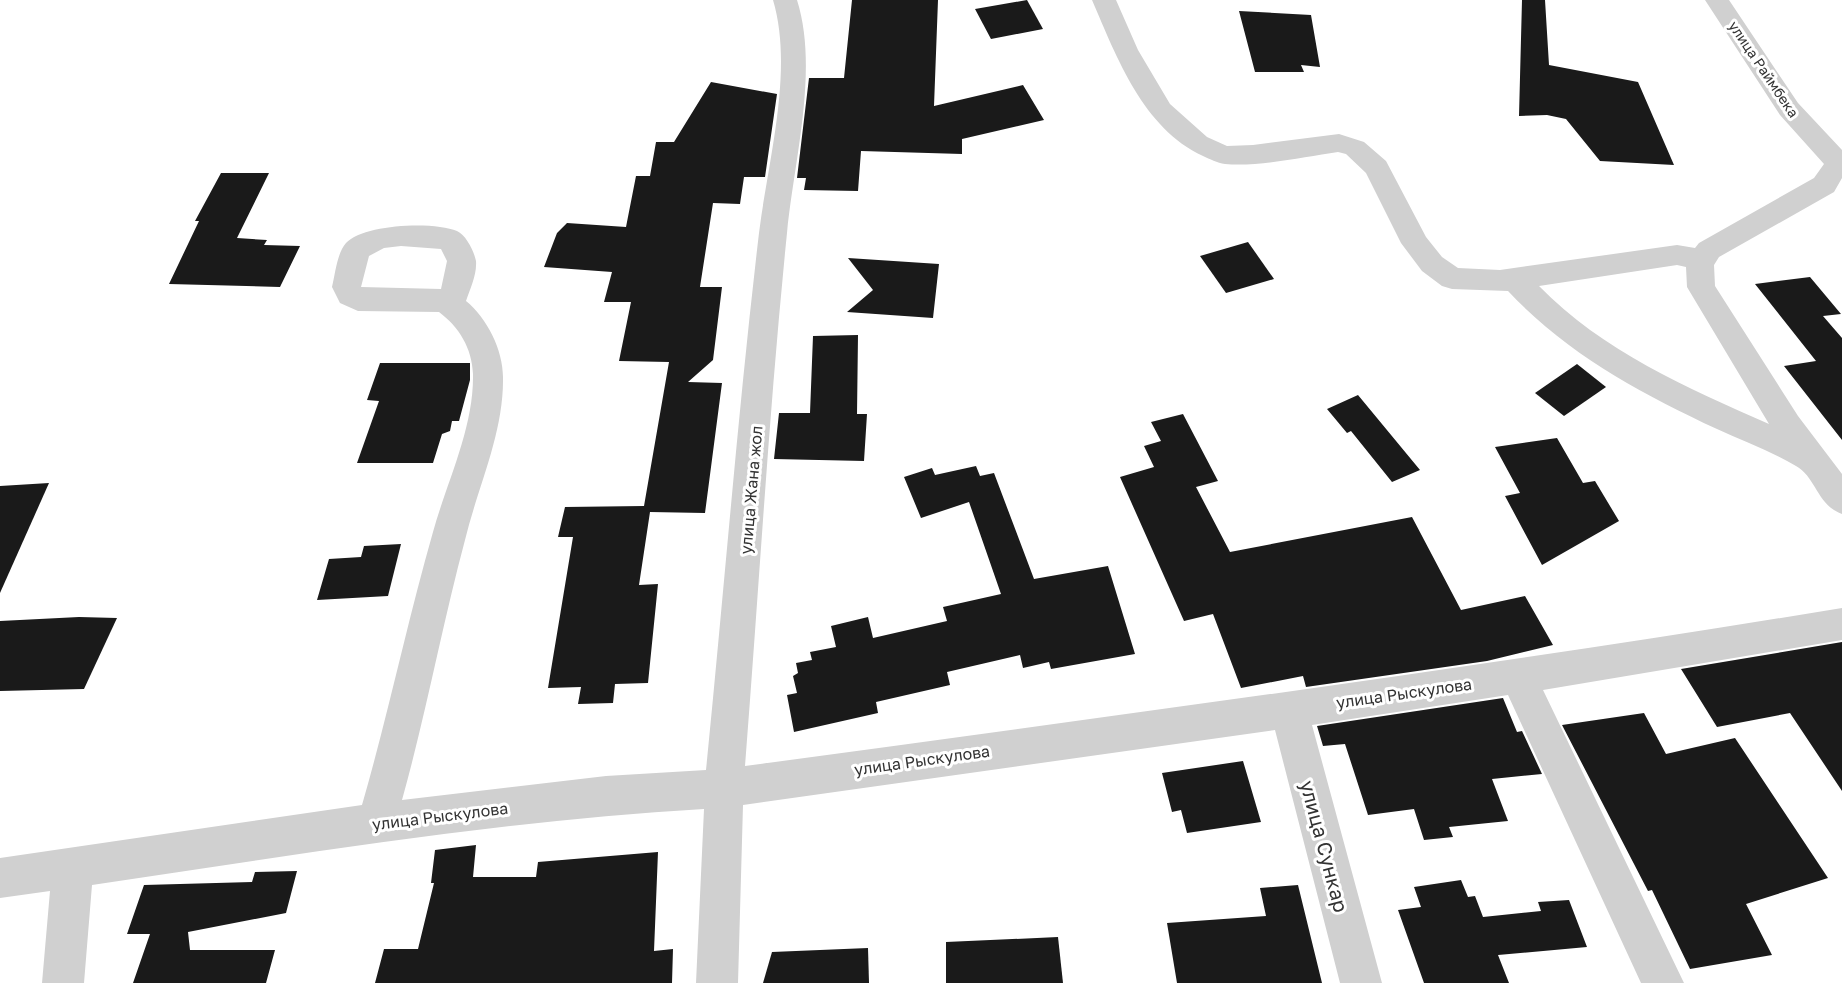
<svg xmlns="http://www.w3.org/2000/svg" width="1842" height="983" viewBox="0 0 1842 983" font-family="'Golos Text',sans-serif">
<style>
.building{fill:#1a1a1a}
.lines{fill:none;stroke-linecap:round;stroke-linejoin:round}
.minor{fill:#d0d0d0;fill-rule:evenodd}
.labels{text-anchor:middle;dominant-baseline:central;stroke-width:6;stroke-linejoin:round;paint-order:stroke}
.far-street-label{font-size:14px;fill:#333;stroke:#fff}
.street-label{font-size:16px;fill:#333;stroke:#fff}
.near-street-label{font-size:20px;fill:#333;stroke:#fff}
</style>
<rect width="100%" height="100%" fill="#fff"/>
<g class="building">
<path d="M 852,0 L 938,0 L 934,106 L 1023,85 L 1044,120 L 962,139 L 962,154 L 861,151 L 858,191 L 804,190 L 806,178 L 797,178 L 809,78 L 844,78 Z"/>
<path d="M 1027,0 L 1043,29 L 991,39 L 975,9 Z"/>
<path d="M 1522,0 L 1545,0 L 1549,65 L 1638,82 L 1674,165 L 1600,161 L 1566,119 L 1547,115 L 1519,116 Z"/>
<path d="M 1239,11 L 1311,15 L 1320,67 L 1301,65 L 1304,72 L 1255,72 Z"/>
<path d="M 711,82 L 777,94 L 765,177 L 744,177 L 740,204 L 713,203 L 700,287 L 722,287 L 713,360 L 688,382 L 722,383 L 705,513 L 650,512 L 639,585 L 658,584 L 648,683 L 615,684 L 613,703 L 578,704 L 581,687 L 548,688 L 573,537 L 558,537 L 565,507 L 644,506 L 669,362 L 619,361 L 631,302 L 604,302 L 612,272 L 544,267 L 557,233 L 567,223 L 626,227 L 636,176 L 650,176 L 656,142 L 674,142 Z"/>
<path d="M 221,173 L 269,173 L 237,238 L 267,240 L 264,245 L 300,246 L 280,287 L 169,284 L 199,221 L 195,221 Z"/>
<path d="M 1248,242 L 1274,279 L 1226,293 L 1200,256 Z"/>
<path d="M 848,258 L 939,264 L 933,318 L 847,312 L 873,290 Z"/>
<path d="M 1810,277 L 1841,314 L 1823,316 L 1842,338 L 1842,440 L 1784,366 L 1816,361 L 1755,284 Z"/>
<path d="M 858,335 L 857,414 L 867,414 L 864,461 L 774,459 L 779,413 L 810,413 L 813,336 Z"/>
<path d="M 380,363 L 470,363 L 470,380 L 459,421 L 452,421 L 450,431 L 442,434 L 433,463 L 357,463 L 379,401 L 367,400 Z"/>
<path d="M 1577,364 L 1606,387 L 1564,416 L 1535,393 Z"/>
<path d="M 1358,395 L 1420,470 L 1392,482 L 1351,431 L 1347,433 L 1327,409 Z"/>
<path d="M 1183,414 L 1218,481 L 1196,487 L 1230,552 L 1412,517 L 1461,610 L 1525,596 L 1553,645 L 1487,661 L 1306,687 L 1303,676 L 1241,688 L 1213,614 L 1184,621 L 1120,477 L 1154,467 L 1144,446 L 1161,441 L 1151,422 Z"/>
<path d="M 1557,438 L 1583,483 L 1595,481 L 1619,521 L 1542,565 L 1505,496 L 1520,493 L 1495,447 Z"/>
<path d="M 976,466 L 980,476 L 994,473 L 1034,579 L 1108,566 L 1135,654 L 1051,669 L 1049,662 L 1023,668 L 1020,655 L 947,672 L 950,685 L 876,702 L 878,713 L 794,732 L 787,695 L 797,693 L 793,676 L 798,673 L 796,663 L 812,660 L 810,652 L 836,647 L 831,626 L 868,617 L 873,638 L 947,621 L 943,607 L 1001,594 L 969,502 L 921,518 L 904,477 L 932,468 L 935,475 Z"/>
<path d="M 49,483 L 0,593 L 0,486 Z"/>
<path d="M 401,544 L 388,596 L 317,600 L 329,559 L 361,557 L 364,546 Z"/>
<path d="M 79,617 L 117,618 L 84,689 L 0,691 L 0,621 Z"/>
<path d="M 1842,642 L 1842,791 L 1790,713 L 1717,727 L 1681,669 Z"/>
<path d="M 1503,698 L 1517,732 L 1522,731 L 1542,774 L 1492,779 L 1508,821 L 1449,827 L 1453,837 L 1424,840 L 1414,809 L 1368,815 L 1345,744 L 1323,746 L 1317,726 Z"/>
<path d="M 1644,713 L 1666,754 L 1735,738 L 1828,878 L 1746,904 L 1772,955 L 1690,969 L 1652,890 L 1648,891 L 1562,725 Z"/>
<path d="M 1243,761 L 1261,822 L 1187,833 L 1181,810 L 1172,812 L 1162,773 Z"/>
<path d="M 476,845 L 473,877 L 536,877 L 538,862 L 658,852 L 654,951 L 673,949 L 672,983 L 375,983 L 384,949 L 418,949 L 434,883 L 431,883 L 435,850 Z"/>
<path d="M 297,871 L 286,913 L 188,932 L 190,950 L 275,950 L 266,983 L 133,983 L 150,934 L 127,934 L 144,885 L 252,882 L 255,872 Z"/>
<path d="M 1461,880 L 1468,897 L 1475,896 L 1483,917 L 1541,911 L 1538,902 L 1569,900 L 1587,947 L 1498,955 L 1509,983 L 1424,983 L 1398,910 L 1421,907 L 1414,887 Z"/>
<path d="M 1298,885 L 1322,983 L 1177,983 L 1167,923 L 1266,916 L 1260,888 Z"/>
<path d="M 1058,937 L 1063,983 L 946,983 L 946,942 Z"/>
<path d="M 868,948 L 869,983 L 763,983 L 772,952 Z"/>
</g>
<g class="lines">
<g class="minor">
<path d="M 773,0 L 797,0 C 819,70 794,160 787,233 C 769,410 759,588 745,766 C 1111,716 1478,668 1842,608 L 1842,640 L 1543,690 L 1684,983 L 1641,983 L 1508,695 L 1312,725 L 1382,983 L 1340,983 L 1275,730 L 743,805 L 738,983 L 696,983 L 704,809 C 498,821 295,855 92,885 L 84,983 L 42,983 L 50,891 L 0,898 L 0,858 L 362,805 C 388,715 407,623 433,532 C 447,481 474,428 473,374 C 472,348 459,327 439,312 L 358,311 L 340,303 L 332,287 C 335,275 337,253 346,243 C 363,224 434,221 457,231 C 466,235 474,251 476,261 C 477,275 470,289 466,301 C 487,318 503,350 503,377 C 504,433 478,486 465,540 C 442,626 426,714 402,800 L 606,776 L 706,770 C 724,591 738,411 759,233 C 768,160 794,70 773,0 ZM 401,246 L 441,249 L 447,261 L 441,289 L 361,287 L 369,256 L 384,248 Z"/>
<path d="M 1092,0 L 1116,0 L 1138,50 L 1170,104 L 1207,137 L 1227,146 L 1253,145 L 1339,134 L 1364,142 L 1386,161 L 1426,237 L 1442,257 L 1458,268 L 1500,270 L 1677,245 L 1695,248 L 1699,243 L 1814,178 L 1824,164 L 1780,115 L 1705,0 L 1729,0 L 1798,103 L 1842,150 L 1842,178 L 1834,192 L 1719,257 L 1714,265 L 1715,286 L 1798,416 L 1842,474 L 1842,514 C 1817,505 1816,477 1796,466 C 1771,451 1743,441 1717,429 C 1640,393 1567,354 1508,291 L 1452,289 L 1442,286 L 1422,271 L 1401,243 L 1366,173 L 1346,154 L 1338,152 C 1303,157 1259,167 1225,164 C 1217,163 1210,159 1203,156 C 1143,128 1117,58 1092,0 ZM 1677,265 L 1686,267 L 1687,287 L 1769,424 C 1688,388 1602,351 1539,286 Z"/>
</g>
</g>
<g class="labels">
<g class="far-street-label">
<text transform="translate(1764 69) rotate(56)">улица Раймбека</text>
</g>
<g class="street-label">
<text transform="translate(751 490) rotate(-85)">улица Жана жол</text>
<text transform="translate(1404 693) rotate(-8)">улица Рыскулова</text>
<text transform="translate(922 760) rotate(-8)">улица Рыскулова</text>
<text transform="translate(440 816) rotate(-7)">улица Рыскулова</text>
</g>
<g class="near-street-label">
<text transform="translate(1325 846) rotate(75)">улица Сункар</text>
</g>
</g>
</svg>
